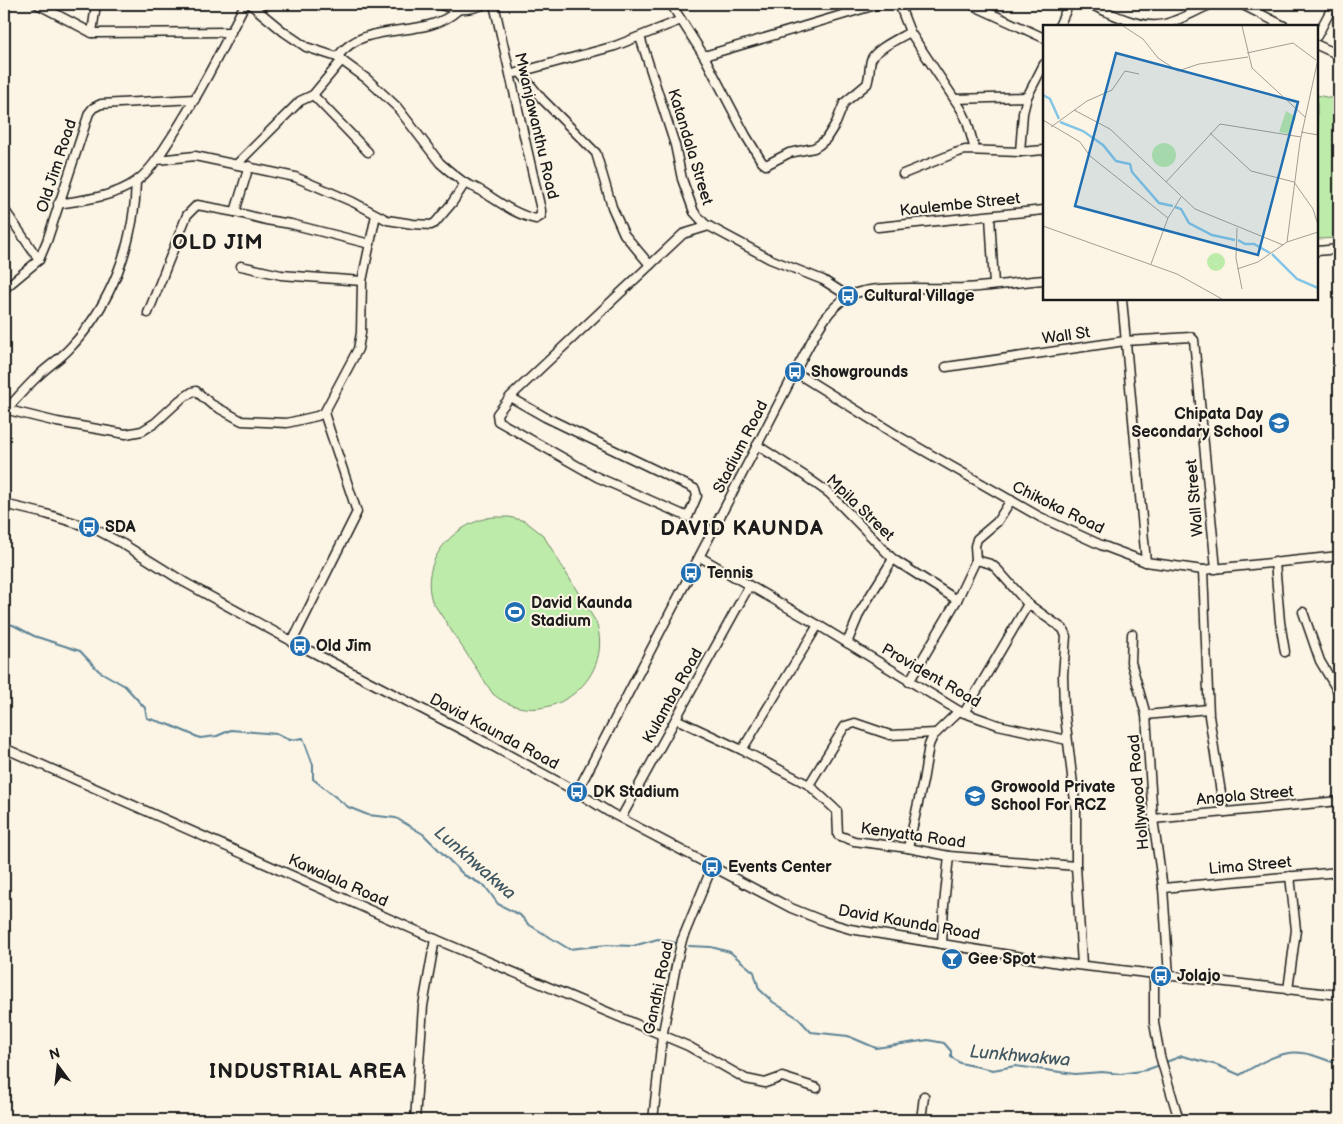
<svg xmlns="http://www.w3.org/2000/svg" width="1343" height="1124" viewBox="0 0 1343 1124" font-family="'Balsamiq Sans',sans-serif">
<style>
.green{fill:#bdecaa;stroke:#6c8463}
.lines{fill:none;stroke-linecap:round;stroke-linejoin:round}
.stream{stroke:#5b8295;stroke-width:2}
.minor-casing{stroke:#1c1c1c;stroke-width:11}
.minor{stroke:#fcf5e5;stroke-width:8}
.labels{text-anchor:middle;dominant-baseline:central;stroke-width:4;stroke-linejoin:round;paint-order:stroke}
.street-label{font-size:16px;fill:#1c1c1c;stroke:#fcf5e5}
.poi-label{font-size:16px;font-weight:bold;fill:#1c1c1c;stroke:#fcf5e5;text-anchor:start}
.water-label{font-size:18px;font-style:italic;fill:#415863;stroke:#fcf5e5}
.district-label{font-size:21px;font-weight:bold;letter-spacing:1px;fill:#1c1c1c;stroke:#fcf5e5}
.inset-river{fill:none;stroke:#85c6e6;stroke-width:2.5}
.inset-road{fill:none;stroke:#a29e95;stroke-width:1}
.view{fill:#1f6fb2;fill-opacity:0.15;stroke:#1f6fb2;stroke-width:2.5}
.inset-edge{fill:none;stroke:#1c1c1c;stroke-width:2.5}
</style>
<rect width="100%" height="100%" fill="#fcf5e5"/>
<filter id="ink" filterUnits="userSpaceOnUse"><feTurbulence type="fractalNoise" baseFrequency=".02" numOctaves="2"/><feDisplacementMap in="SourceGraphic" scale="10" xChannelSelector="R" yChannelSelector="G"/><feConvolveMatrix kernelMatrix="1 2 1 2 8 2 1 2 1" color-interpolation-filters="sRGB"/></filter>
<g filter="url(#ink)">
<g class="green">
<path d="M 1317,95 L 1339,100 L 1339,238 L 1317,239 Z"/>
<path d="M 493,517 L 509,517 L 525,521 L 543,535 L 596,622 C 617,682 542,735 493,694 L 432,601 C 419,560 454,523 493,517 Z"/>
</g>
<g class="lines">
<g class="stream">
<path d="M 4,623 L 13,625 L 34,636 L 80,651 L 99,671 L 125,686 L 145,708 L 147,718 L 170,725 L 200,738 L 217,736 L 231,730 L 277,734 L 290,740 L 303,738 L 313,765 L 313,779 L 348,807 L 368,815 L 396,818 L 423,834 L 464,875 L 485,886 L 498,904 L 520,915 L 528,924 L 569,949 L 607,945 L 633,946 L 658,939 L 676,943"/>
<path d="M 689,946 L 711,947 L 730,952 L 754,972 L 759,989 L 773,1002 L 798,1018 L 811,1032 L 848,1036 L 876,1048 L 928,1040 L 944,1043 L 951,1051 L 951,1057 L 960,1063 L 993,1070 L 1015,1066 L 1075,1074 L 1102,1072 L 1121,1074 L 1146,1070 L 1160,1065"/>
<path d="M 1166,1062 L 1182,1056 L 1217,1065 L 1240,1075 C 1258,1064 1280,1050 1302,1053 C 1314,1054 1327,1061 1339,1064"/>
</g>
<g class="minor-casing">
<g id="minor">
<path d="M 37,4 L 92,33 L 98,33 L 231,32"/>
<path d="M 250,4 L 284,32 L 306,47 L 337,57 L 367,79 L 397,107 L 440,163 C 448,170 456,177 465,183 C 471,186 477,188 483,192 C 499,202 516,215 536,219 L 541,216 L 541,210 L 494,4"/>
<path d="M 437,4 C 456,10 466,12 485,4"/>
<path d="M 671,4 L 704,56 L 746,136 L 762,162 L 766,165 L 789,153 L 814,148 L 819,145 L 826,139 L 836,123 L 844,103 L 867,84 C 870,76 869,67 871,60 C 875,49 900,38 910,32"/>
<path d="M 899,4 L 910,32 L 961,109 L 967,121 L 975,150"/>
<path d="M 970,4 L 1044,38"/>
<path d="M 1089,4 C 1110,13 1141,30 1165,24 C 1181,20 1197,10 1212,4"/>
<path d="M 1241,4 L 1284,26"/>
<path d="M 1059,26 L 1069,4"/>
<path d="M 92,33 L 96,4"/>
<path d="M 1317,36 L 1334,4"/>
<path d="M 640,37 L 675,145 L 682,179 L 694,212 L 705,224 L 770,259 L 823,280 L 848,296"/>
<path d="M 1317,45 L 1339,55"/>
<path d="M 704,56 L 879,4"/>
<path d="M 337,57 C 368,17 423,42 458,10"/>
<path d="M 520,72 L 542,99 L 596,153 L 612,207 L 624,234 L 650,265"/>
<path d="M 516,73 L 615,46 L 681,20"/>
<path d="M 313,95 L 368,152"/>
<path d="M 955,99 L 1027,97"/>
<path d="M 1020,152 L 1023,113 L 1027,97 L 1044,64"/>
<path d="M 157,160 L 195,156 L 295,177 L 353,202 L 387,220 L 413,224 L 431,225 L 435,223 L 452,203 L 465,183"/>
<path d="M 237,164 L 300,101 L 313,95 L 342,60"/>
<path d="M 903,174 L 955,153 L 965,150 L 1020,152 L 1044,150"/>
<path d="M 58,204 C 83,200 114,197 135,182 C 151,171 161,153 171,138 C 199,95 222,49 245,4"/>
<path d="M 4,209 L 39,260"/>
<path d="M 235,212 L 249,166"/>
<path d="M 990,216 L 994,285"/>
<path d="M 878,227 L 1044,210"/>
<path d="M 1317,251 L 1339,249"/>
<path d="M 241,266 L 281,275 L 362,281"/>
<path d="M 4,289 L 39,260 L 47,241 L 89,113 L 93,108 L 101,104 L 195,99"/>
<path d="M 1122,299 L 1146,562"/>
<path d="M 148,313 L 187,215 L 197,205 L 235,212 L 266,220 L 291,224 L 370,244"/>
<path d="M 946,367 L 1125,341 L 1191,337 L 1194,340 L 1216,569"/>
<path d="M 795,372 L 893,433 L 1040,517 L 1101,545 L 1146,562 L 1203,570 L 1339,556"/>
<path d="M 510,397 L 545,417 L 695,489 L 697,496 L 688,517 L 597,477 L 498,421 L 497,414 L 510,397 L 683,234 L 709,226"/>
<path d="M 4,409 L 57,422 L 126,434 L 142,431 L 155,423 L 180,400 L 192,392 L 196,391 L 211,404 L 242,421 L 287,423 L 317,416 L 324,413 L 358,349 L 361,333 L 362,281 L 376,215"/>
<path d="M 7,409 C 17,398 27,386 38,376 C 48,366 60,359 70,348 C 111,305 135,242 136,182"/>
<path d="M 757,445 L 805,476 L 829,493 L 893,559 L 957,600"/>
<path d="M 4,504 L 46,514 L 95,529 L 123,544 L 184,582 L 295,643 L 474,736 L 577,792 L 609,812 L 791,908 L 826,922 L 850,929 L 1059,963 L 1339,995"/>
<path d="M 700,557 L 818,625 L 959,711 L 998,725 L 1067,740"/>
<path d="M 976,560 L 991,564 L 997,569 L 1028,604 L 1063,629 L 1066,636 L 1063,675 L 1064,708 L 1076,810 L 1076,866 L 1082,965"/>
<path d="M 1275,562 L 1280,622 L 1285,652"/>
<path d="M 1203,570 L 1209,716 L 1224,812"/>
<path d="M 1303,612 L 1320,661 L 1339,693"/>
<path d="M 1132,634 L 1131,662 L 1146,715 L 1153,819 L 1163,888 L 1169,976"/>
<path d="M 292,642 L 357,512 L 324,413"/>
<path d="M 847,643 L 860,612 L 893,559"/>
<path d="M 909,682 L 957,600 L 976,560 L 975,546 L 977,539 L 997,522 L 1011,500"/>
<path d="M 964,713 L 1028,604"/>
<path d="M 1146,715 L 1208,709"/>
<path d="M 676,719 L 742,750 L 809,785 L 837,811 L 838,835 L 854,841 L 908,848 L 949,856 L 1076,866"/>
<path d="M 4,748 L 435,939 L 688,1046 L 746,1079 L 765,1083 L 782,1077 L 817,1088"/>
<path d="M 742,750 L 818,625"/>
<path d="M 809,785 L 845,726 L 855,723 L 890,735 L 936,733"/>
<path d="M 577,792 L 806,351 C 817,331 827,310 847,297 C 867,283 937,290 964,288 C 991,287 1018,282 1044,280"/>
<path d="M 621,818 L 749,586"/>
<path d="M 1153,819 L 1339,801"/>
<path d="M 908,848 L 923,781 L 929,745 L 933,736 L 959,711"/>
<path d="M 1163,888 L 1339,872"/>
<path d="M 942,944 L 944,905 L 949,856"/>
<path d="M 1154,975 L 1154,1023 L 1160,1056 L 1179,1120"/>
<path d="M 1288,990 L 1296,930 L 1290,876"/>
<path d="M 415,1120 L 423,1006 L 435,939"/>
<path d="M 653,1120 L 662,1037 L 677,961 L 682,940 L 712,867"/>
<path d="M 921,1120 L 924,1096"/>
</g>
</g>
<use href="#minor" class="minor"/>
</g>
</g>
<defs>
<g id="bus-disc" transform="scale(1.125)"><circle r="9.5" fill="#1f6fb2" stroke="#fcf5e5"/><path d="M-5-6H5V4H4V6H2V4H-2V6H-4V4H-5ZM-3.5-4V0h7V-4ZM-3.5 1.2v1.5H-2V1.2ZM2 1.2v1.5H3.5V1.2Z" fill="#fff"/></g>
<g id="school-disc" transform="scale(1.125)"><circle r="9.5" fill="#1f6fb2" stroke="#fcf5e5"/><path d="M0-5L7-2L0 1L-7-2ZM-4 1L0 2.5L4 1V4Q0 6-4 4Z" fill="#fff"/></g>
<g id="stadium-disc" transform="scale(1.125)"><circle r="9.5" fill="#1f6fb2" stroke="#fcf5e5"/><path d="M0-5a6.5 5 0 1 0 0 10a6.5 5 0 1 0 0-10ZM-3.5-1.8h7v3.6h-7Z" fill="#fff"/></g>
<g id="bar-disc" transform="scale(1.125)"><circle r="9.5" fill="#1f6fb2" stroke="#fcf5e5"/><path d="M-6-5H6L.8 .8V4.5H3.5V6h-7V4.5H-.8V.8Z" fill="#fff"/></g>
</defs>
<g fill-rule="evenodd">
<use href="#bus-disc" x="848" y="296"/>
<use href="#bus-disc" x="795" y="372"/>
<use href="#school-disc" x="1279" y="423"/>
<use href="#bus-disc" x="89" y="527"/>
<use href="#bus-disc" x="691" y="573"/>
<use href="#stadium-disc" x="515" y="612"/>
<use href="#bus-disc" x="300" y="646"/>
<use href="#bus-disc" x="577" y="792"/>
<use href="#school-disc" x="975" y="796"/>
<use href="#bus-disc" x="712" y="867"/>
<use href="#bar-disc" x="952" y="959"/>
<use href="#bus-disc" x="1161" y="976"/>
</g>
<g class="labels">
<g class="street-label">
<text transform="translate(536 126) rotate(77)">Mwanjawanthu Road</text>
<text transform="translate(690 147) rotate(73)">Katandala Street</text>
<text transform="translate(57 166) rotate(-72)">Old Jim Road</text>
<text transform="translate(960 205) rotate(-6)">Kaulembe Street</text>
<text transform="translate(1066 336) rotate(-8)">Wall St</text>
<text transform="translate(741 447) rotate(-63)">Stadium Road</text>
<text transform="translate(1195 498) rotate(-95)">Wall Street</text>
<text transform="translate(860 508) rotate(44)">Mpila Street</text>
<text transform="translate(1058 508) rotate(26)">Chikoka Road</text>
<text transform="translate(931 676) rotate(30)">Provident Road</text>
<text transform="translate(673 696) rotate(-61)">Kulamba Road</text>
<text transform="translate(494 732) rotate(28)">David Kaunda Road</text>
<text transform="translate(1139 792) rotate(-95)">Hollywood Road</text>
<text transform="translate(1245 796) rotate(-5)">Angola Street</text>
<text transform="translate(913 836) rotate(8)">Kenyatta Road</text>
<text transform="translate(1250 866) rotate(-5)">Lima Street</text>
<text transform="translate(338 881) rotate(24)">Kawalala Road</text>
<text transform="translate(909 923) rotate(10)">David Kaunda Road</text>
<text transform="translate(659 988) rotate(-78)">Gandhi Road</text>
</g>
<g class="poi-label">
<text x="864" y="296">Cultural Village</text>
<text x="811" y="372">Showgrounds</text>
<text x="1263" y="414" text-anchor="end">Chipata Day<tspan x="1263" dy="18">Secondary School</tspan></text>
<text x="105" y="527">SDA</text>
<text x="707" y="573">Tennis</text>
<text x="531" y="603">David Kaunda<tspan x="531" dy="18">Stadium</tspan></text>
<text x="316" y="646">Old Jim</text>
<text x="991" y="787">Growoold Private<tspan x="991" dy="18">School For RCZ</tspan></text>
<text x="593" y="792">DK Stadium</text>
<text x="728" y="867">Events Center</text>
<text x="968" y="959">Gee Spot</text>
<text x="1177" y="976">Jolajo</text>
</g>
<g class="water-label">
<text transform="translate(475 863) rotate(41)">Lunkhwakwa</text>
<text transform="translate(1020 1056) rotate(5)">Lunkhwakwa</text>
</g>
<g class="district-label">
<text x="218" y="242">OLD JIM</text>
<text x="742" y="528">DAVID KAUNDA</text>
<text x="308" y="1071">INDUSTRIAL AREA</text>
</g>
</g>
<g transform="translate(1043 25)">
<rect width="275" height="275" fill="#fcf5e5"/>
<path d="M 243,86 L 253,92 L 246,109 L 236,107 ZM109 130a12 12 0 1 1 24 0a12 12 0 1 1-24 0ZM164 237a9 9 0 1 1 18 0a9 9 0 1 1-18 0Z" fill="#bdecaa"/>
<path class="inset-river" d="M 0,70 L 7,74 L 16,94M 17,97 L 40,106 L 60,120 L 73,136 L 87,139 L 89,147 L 116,178 L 130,181M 132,182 L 138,184 L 146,198 L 169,210 L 192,215M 195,215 L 202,219 L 211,219 L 227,228M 229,229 L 254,254 L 275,263"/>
<path class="inset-road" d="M 80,1 L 100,14 L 115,33 L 135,46 L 156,39 L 205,32M 199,1 L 209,43 L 262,92M 204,28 L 250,18 L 273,35M 31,85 L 67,104 L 152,184 L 240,220M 0,95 L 37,117 L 47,131 L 125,193M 8,102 L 44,76 L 69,65 L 82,46 L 96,49M 258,107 L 275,110M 167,108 L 208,146 L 251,157M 123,157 L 177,99 L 258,112M 251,157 L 270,184 L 275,200M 0,201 L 134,249 L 179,274M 194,203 L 193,233 L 199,264M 244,217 L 257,117 L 275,34M 108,239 L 125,193 L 138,172M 194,244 L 215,237 L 244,217 L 275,207"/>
<path class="view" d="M 73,28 L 255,77 L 215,230 L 32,181 Z"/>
<rect width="275" height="275" class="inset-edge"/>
</g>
<rect width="1343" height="1124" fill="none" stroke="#fcf5e5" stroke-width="20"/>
<rect x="10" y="10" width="1323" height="1104" fill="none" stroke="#1c1c1c" stroke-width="2" filter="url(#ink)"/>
<g transform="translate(58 1066) rotate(345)" stroke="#fcf5e5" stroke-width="4" paint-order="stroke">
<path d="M0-4L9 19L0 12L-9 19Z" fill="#1c1c1c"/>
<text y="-8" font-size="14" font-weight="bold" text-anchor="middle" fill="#1c1c1c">N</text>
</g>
</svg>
